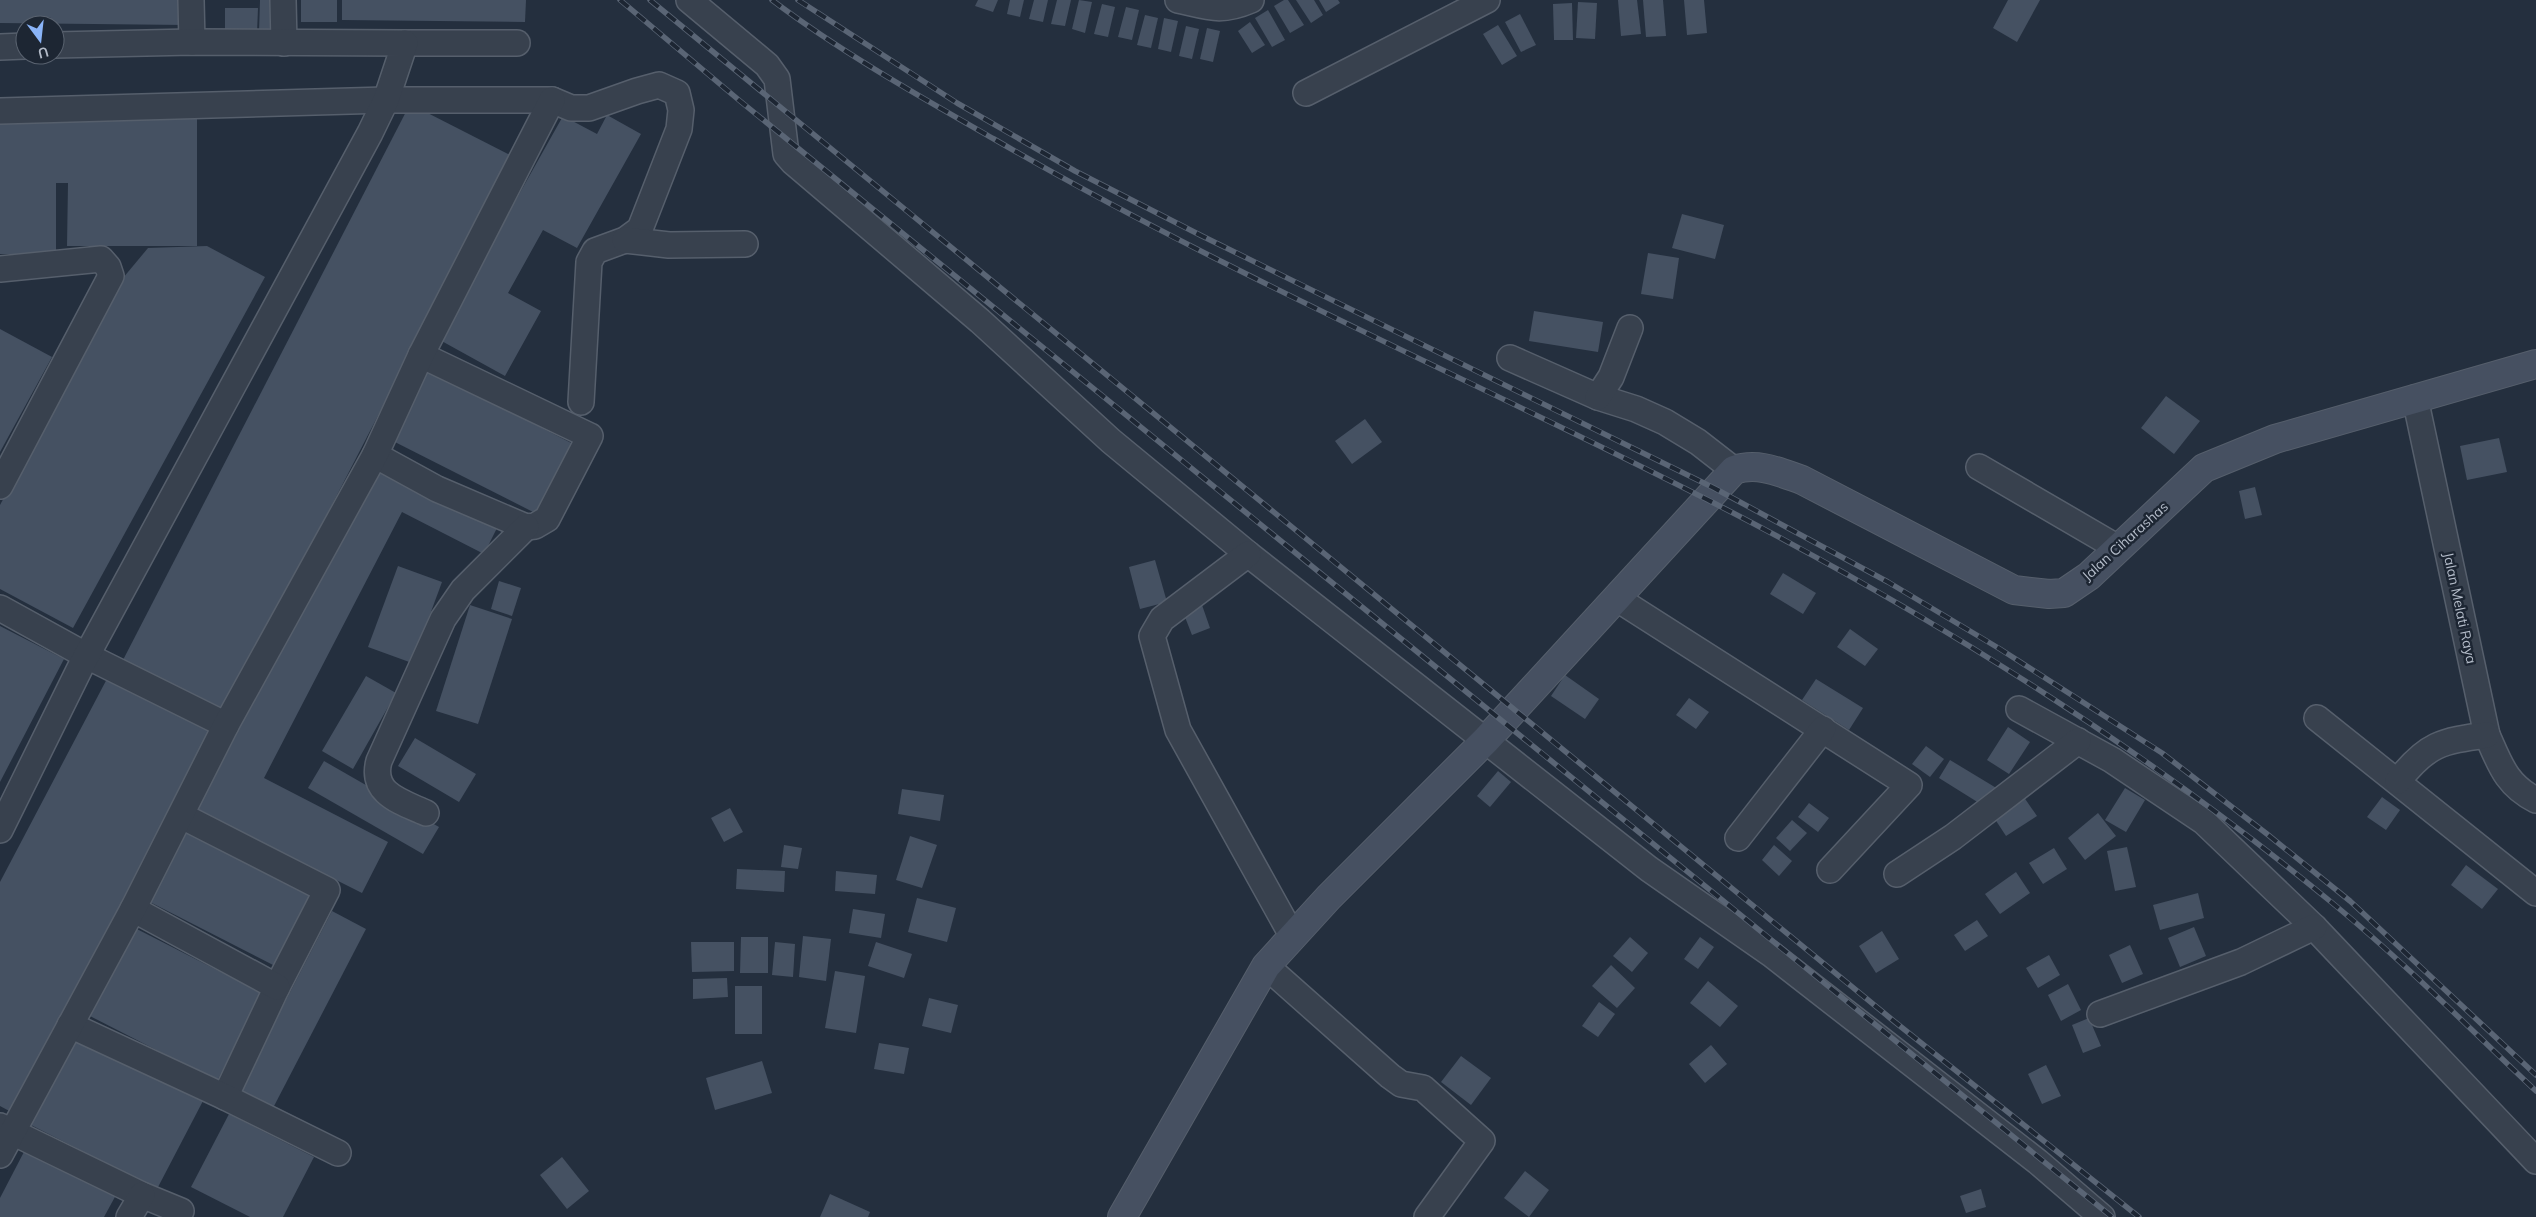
<svg xmlns="http://www.w3.org/2000/svg" width="2536" height="1217" viewBox="0 0 2536 1217" font-family="Mulish,sans-serif">
<style>
.building{fill:#455162}
.lines{fill:none;stroke-linecap:round;stroke-linejoin:round}
.street-casing{stroke:#565f6c;stroke-width:28}
.secondary-casing{stroke:#565f6c;stroke-width:30}
.street{stroke:#38414e;stroke-width:25}
.secondary{stroke:#465061;stroke-width:28}
.rail-casing{stroke:#5a6575;stroke-width:5.5}
.rail{stroke:#1d2633;stroke-width:4;stroke-dasharray:11;stroke-linecap:butt}
.labels{text-anchor:middle;dominant-baseline:central;stroke-width:5;stroke-linejoin:round;paint-order:stroke}
.street-label{font-size:14px;fill:#b4bcc9;stroke:#1d2633}
</style>
<rect width="100%" height="100%" fill="#242f3e"/>
<g class="building">
<path d="M 0,0 L 185,0 L 185,25 L 0,23 Z"/>
<path d="M 260,0 L 282,0 L 281,32 L 259,32 Z"/>
<rect x="301" y="0" width="36" height="22"/>
<path d="M 342,0 L 526,0 L 525,22 L 342,20 Z"/>
<path d="M 978,0 L 998,0 L 993,12 L 975,6 Z"/>
<path d="M 1010,0 L 1024,0 L 1020,17 L 1007,14 Z"/>
<path d="M 1034,0 L 1048,0 L 1043,22 L 1029,19 Z"/>
<path d="M 1057,0 L 1071,0 L 1065,26 L 1051,24 Z"/>
<path d="M 1079,0 L 1092,2 L 1085,33 L 1072,29 Z"/>
<path d="M 1284,0 L 1288,0 L 1304,25 L 1290,33 L 1274,6 Z"/>
<path d="M 1296,0 L 1314,0 L 1323,15 L 1311,23 Z"/>
<path d="M 1319,0 L 1338,0 L 1340,3 L 1326,12 Z"/>
<path d="M 1618,0 L 1637,0 L 1641,34 L 1621,36 Z"/>
<path d="M 1643,0 L 1663,0 L 1666,36 L 1646,37 Z"/>
<path d="M 1684,0 L 1704,0 L 1707,33 L 1687,35 Z"/>
<path d="M 2008,0 L 2040,0 L 2017,42 L 1993,28 Z"/>
<path d="M 1578,2 L 1597,3 L 1595,39 L 1576,38 Z"/>
<path d="M 1572,3 L 1573,40 L 1554,40 L 1553,4 Z"/>
<path d="M 1102,4 L 1115,7 L 1108,37 L 1094,34 Z"/>
<path d="M 1126,7 L 1139,10 L 1132,40 L 1118,37 Z"/>
<path d="M 225,8 L 258,8 L 257,33 L 225,33 Z"/>
<path d="M 1268,10 L 1285,40 L 1272,47 L 1255,18 Z"/>
<path d="M 1520,14 L 1536,45 L 1521,52 L 1505,22 Z"/>
<path d="M 1145,15 L 1158,18 L 1151,48 L 1137,45 Z"/>
<path d="M 1164,18 L 1178,21 L 1171,52 L 1158,49 Z"/>
<path d="M 1250,22 L 1265,45 L 1252,53 L 1238,31 Z"/>
<path d="M 1498,25 L 1517,56 L 1502,65 L 1483,34 Z"/>
<path d="M 1186,26 L 1199,29 L 1192,59 L 1179,56 Z"/>
<path d="M 1207,28 L 1220,31 L 1213,62 L 1200,59 Z"/>
<path d="M 410,104 L 512,156 L 225,712 L 123,660 Z"/>
<path d="M 0,115 L 197,115 L 197,246 L 67,246 L 68,183 L 56,183 L 56,254 L 0,254 Z"/>
<path d="M 607,115 L 641,134 L 577,248 L 543,230 L 508,293 L 541,311 L 505,376 L 438,339 L 563,116 L 597,134 Z"/>
<path d="M 1682,214 L 1724,225 L 1715,259 L 1672,248 Z"/>
<path d="M 207,246 L 265,277 L 73,628 L 0,589 L 0,505 L 123,278 L 148,248 Z"/>
<path d="M 1648,253 L 1679,258 L 1673,299 L 1641,294 Z"/>
<path d="M 1534,311 L 1603,322 L 1598,352 L 1529,341 Z"/>
<path d="M 0,329 L 52,357 L 0,452 Z"/>
<path d="M 423,367 L 577,446 L 541,516 L 387,438 Z"/>
<path d="M 2166,396 L 2200,421 L 2174,454 L 2141,428 Z"/>
<path d="M 1365,419 L 1382,442 L 1352,464 L 1335,441 Z"/>
<path d="M 2499,438 L 2507,472 L 2467,480 L 2460,446 Z"/>
<path d="M 378,459 L 500,522 L 484,554 L 402,512 L 264,778 L 388,842 L 362,893 L 197,810 Z"/>
<path d="M 2255,487 L 2262,515 L 2245,519 L 2239,491 Z"/>
<path d="M 1155,560 L 1167,602 L 1140,609 L 1129,567 Z"/>
<path d="M 398,566 L 442,582 L 412,663 L 368,647 Z"/>
<path d="M 1783,573 L 1816,593 L 1803,614 L 1770,594 Z"/>
<path d="M 499,581 L 521,588 L 512,616 L 491,609 Z"/>
<path d="M 470,605 L 512,619 L 478,724 L 436,711 Z"/>
<path d="M 1202,605 L 1210,628 L 1192,635 L 1183,612 Z"/>
<path d="M 0,626 L 64,659 L 0,782 Z"/>
<path d="M 1850,629 L 1878,649 L 1865,666 L 1837,647 Z"/>
<path d="M 109,675 L 213,725 L 13,1113 L 0,1106 L 0,882 Z"/>
<path d="M 1565,675 L 1599,699 L 1585,719 L 1551,696 Z"/>
<path d="M 366,676 L 396,693 L 353,769 L 322,751 Z"/>
<path d="M 1816,679 L 1863,708 L 1849,730 L 1802,700 Z"/>
<path d="M 1689,698 L 1709,712 L 1696,729 L 1676,715 Z"/>
<path d="M 2008,727 L 2030,742 L 2009,774 L 1987,760 Z"/>
<path d="M 415,738 L 476,774 L 459,802 L 398,766 Z"/>
<path d="M 1926,746 L 1944,759 L 1930,777 L 1912,764 Z"/>
<path d="M 1950,760 L 1998,789 L 1987,808 L 1939,778 Z"/>
<path d="M 324,761 L 439,827 L 423,854 L 308,788 Z"/>
<path d="M 1498,771 L 1511,782 L 1490,807 L 1477,796 Z"/>
<path d="M 2125,788 L 2145,800 L 2126,832 L 2105,820 Z"/>
<path d="M 902,789 L 944,795 L 940,821 L 898,814 Z"/>
<path d="M 2021,793 L 2037,816 L 2006,836 L 1991,813 Z"/>
<path d="M 2382,797 L 2400,810 L 2386,830 L 2367,817 Z"/>
<path d="M 1809,803 L 1829,818 L 1818,832 L 1798,817 Z"/>
<path d="M 730,808 L 743,832 L 724,842 L 711,818 Z"/>
<path d="M 2098,813 L 2116,836 L 2085,860 L 2068,838 Z"/>
<path d="M 1792,820 L 1807,833 L 1790,851 L 1776,838 Z"/>
<path d="M 183,829 L 314,896 L 277,967 L 146,900 Z"/>
<path d="M 910,836 L 937,845 L 922,888 L 896,880 Z"/>
<path d="M 784,845 L 802,848 L 798,869 L 781,867 Z"/>
<path d="M 1774,845 L 1792,861 L 1779,876 L 1762,860 Z"/>
<path d="M 2127,847 L 2136,887 L 2115,891 L 2107,851 Z"/>
<path d="M 2054,848 L 2067,869 L 2043,884 L 2029,863 Z"/>
<path d="M 2466,865 L 2498,889 L 2482,909 L 2451,885 Z"/>
<path d="M 737,869 L 785,871 L 784,892 L 736,889 Z"/>
<path d="M 836,871 L 877,875 L 875,894 L 835,891 Z"/>
<path d="M 2016,872 L 2030,893 L 2000,914 L 1985,894 Z"/>
<path d="M 2198,893 L 2204,918 L 2160,930 L 2153,905 Z"/>
<path d="M 917,898 L 956,908 L 947,942 L 908,932 Z"/>
<path d="M 853,909 L 885,914 L 881,938 L 849,933 Z"/>
<path d="M 332,911 L 366,929 L 273,1108 L 239,1091 Z"/>
<path d="M 1977,920 L 1988,936 L 1965,951 L 1954,935 Z"/>
<path d="M 131,926 L 262,993 L 217,1081 L 86,1014 Z"/>
<path d="M 2194,927 L 2206,956 L 2180,967 L 2168,938 Z"/>
<path d="M 1882,931 L 1899,959 L 1876,973 L 1859,946 Z"/>
<path d="M 803,936 L 831,939 L 826,981 L 799,977 Z"/>
<path d="M 741,937 L 768,937 L 768,973 L 740,973 Z"/>
<path d="M 1630,937 L 1648,953 L 1632,972 L 1613,956 Z"/>
<path d="M 1700,937 L 1714,947 L 1698,969 L 1684,959 Z"/>
<path d="M 691,942 L 734,942 L 734,971 L 692,972 Z"/>
<path d="M 775,942 L 795,944 L 793,977 L 772,975 Z"/>
<path d="M 876,942 L 912,954 L 904,978 L 868,966 Z"/>
<path d="M 2130,945 L 2143,974 L 2122,983 L 2109,955 Z"/>
<path d="M 2049,955 L 2060,975 L 2038,988 L 2026,968 Z"/>
<path d="M 1611,965 L 1635,988 L 1617,1008 L 1592,986 Z"/>
<path d="M 835,971 L 865,976 L 856,1033 L 825,1028 Z"/>
<path d="M 727,978 L 728,997 L 693,999 L 693,979 Z"/>
<path d="M 1708,981 L 1738,1006 L 1720,1027 L 1690,1003 Z"/>
<path d="M 2068,984 L 2081,1010 L 2061,1021 L 2048,995 Z"/>
<rect x="735" y="986" width="27" height="48"/>
<path d="M 929,998 L 958,1005 L 951,1033 L 922,1026 Z"/>
<path d="M 1599,1002 L 1615,1014 L 1598,1037 L 1582,1026 Z"/>
<path d="M 2089,1018 L 2101,1046 L 2083,1053 L 2072,1025 Z"/>
<path d="M 73,1033 L 204,1099 L 157,1189 L 27,1123 Z"/>
<path d="M 879,1043 L 909,1048 L 904,1074 L 874,1069 Z"/>
<path d="M 1711,1045 L 1727,1064 L 1705,1083 L 1689,1064 Z"/>
<path d="M 1461,1056 L 1491,1078 L 1471,1105 L 1441,1082 Z"/>
<path d="M 762,1061 L 772,1093 L 715,1110 L 706,1078 Z"/>
<path d="M 2046,1065 L 2061,1096 L 2042,1104 L 2028,1074 Z"/>
<path d="M 229,1114 L 314,1157 L 283,1217 L 250,1217 L 191,1187 Z"/>
<path d="M 26,1148 L 116,1195 L 104,1217 L 0,1217 L 0,1198 Z"/>
<path d="M 562,1157 L 589,1191 L 567,1209 L 540,1175 Z"/>
<path d="M 1525,1171 L 1549,1190 L 1529,1217 L 1504,1198 Z"/>
<path d="M 1981,1189 L 1986,1207 L 1966,1213 L 1960,1196 Z"/>
<path d="M 830,1194 L 870,1212 L 868,1217 L 820,1217 Z"/>
</g>
<g class="lines">
<g class="street-casing">
<g id="street">
<path d="M 191,0 L 192,42"/>
<path d="M 283,0 L 284,43"/>
<path d="M 689,0 L 767,65 L 777,79 L 786,154 L 793,162 L 980,321 L 1111,441 L 1248,554 L 1649,869 L 1771,954 L 2038,1162 L 2102,1217"/>
<path d="M 1178,0 C 1209,7 1221,13 1251,0"/>
<path d="M 405,43 L 517,43"/>
<path d="M 0,47 L 25,46"/>
<path d="M 1306,93 L 1487,0"/>
<path d="M 0,111 L 386,100 L 552,100 L 571,108 L 589,108 L 637,91 L 659,85 L 677,93 L 681,110 L 679,129 L 640,229 L 625,240 L 595,251 L 589,262 L 581,402"/>
<path d="M 625,240 L 669,245 L 745,244"/>
<path d="M 0,269 L 101,259 L 108,267 L 111,276 L 0,486"/>
<path d="M 1510,358 L 1598,397 L 1636,409 L 1665,422 L 1698,442 L 1734,470"/>
<path d="M 1598,397 L 1611,377 L 1630,328"/>
<path d="M 2415,398 L 2487,735 C 2500,764 2506,785 2536,800"/>
<path d="M 375,455 L 437,489 L 526,527 L 535,526 L 547,519 L 590,436 L 421,355"/>
<path d="M 1979,467 L 2118,548"/>
<path d="M 1248,554 L 1162,619 L 1152,636 L 1178,730 L 1293,937"/>
<path d="M 1616,598 L 1909,785 L 1830,870"/>
<path d="M 0,608 L 87,656 L 226,725"/>
<path d="M 2019,709 L 2112,760 L 2203,821 L 2314,927 L 2536,1161"/>
<path d="M 2317,718 L 2536,893"/>
<path d="M 2398,781 C 2427,744 2441,741 2487,735"/>
<path d="M 426,813 C 402,802 370,794 379,761 L 443,619 L 463,590 L 526,527"/>
<path d="M 182,816 L 327,890 L 277,987 L 225,1097"/>
<path d="M 0,830 L 82,664 L 370,133 L 386,100 L 405,43 L 192,42 L 55,45"/>
<path d="M 1738,838 L 1823,729"/>
<path d="M 1897,874 L 1953,837 L 2078,741"/>
<path d="M 133,909 L 277,987"/>
<path d="M 1266,966 L 1390,1076 L 1401,1084 L 1423,1088 L 1482,1141 L 1427,1217"/>
<path d="M 2100,1014 L 2241,962 L 2314,927"/>
<path d="M 70,1025 L 225,1097 L 338,1153"/>
<path d="M 0,1126 L 142,1195 L 181,1211"/>
<path d="M 0,1155 L 133,909 L 226,725 L 375,455 L 421,355 L 552,100"/>
<path d="M 129,1217 L 142,1195"/>
</g>
</g>
<g class="secondary-casing">
<path id="secondary" d="M 1122,1217 L 1266,966 L 1329,897 L 1486,740 L 1734,470 C 1758,462 1779,472 1802,480 L 2014,590 L 2049,594 L 2064,593 L 2089,576 L 2204,468 L 2275,439 L 2536,364"/>
</g>
<use href="#street" class="street"/>
<use href="#secondary" class="secondary"/>
<g class="rail-casing">
<g id="rail">
<path d="M 620,0 L 740,101 L 2112,1217"/>
<path d="M 650,0 L 1890,1018 L 2139,1217"/>
<path d="M 772,0 C 841,52 919,96 994,139 C 1223,272 1468,378 1704,498 C 1928,612 2142,746 2336,906 C 2406,964 2470,1029 2536,1091"/>
<path d="M 798,0 L 957,103 L 1075,171 L 1202,236 L 1714,488 L 1888,582 L 2000,649 L 2162,753 L 2267,834 L 2350,901 L 2536,1075"/>
</g>
</g>
<use href="#rail" class="rail"/>
</g>
<g class="labels">
<g class="street-label">
<text transform="translate(2125 541) rotate(-42)">Jalan Ciharashas</text>
<text transform="translate(2460 608) rotate(78)">Jalan Melati Raya</text>
</g>
</g>
<g transform="translate(40 40) rotate(165)"><circle r="24" fill="#1d2633" stroke="#59626f"/>
<path d="M0-4L9 19L0 12L-9 19Z" fill="#8ab4f8"/>
<text y="-8" font-size="14" font-weight="bold" text-anchor="middle" fill="#b4bcc9">U</text>
</g>
</svg>
